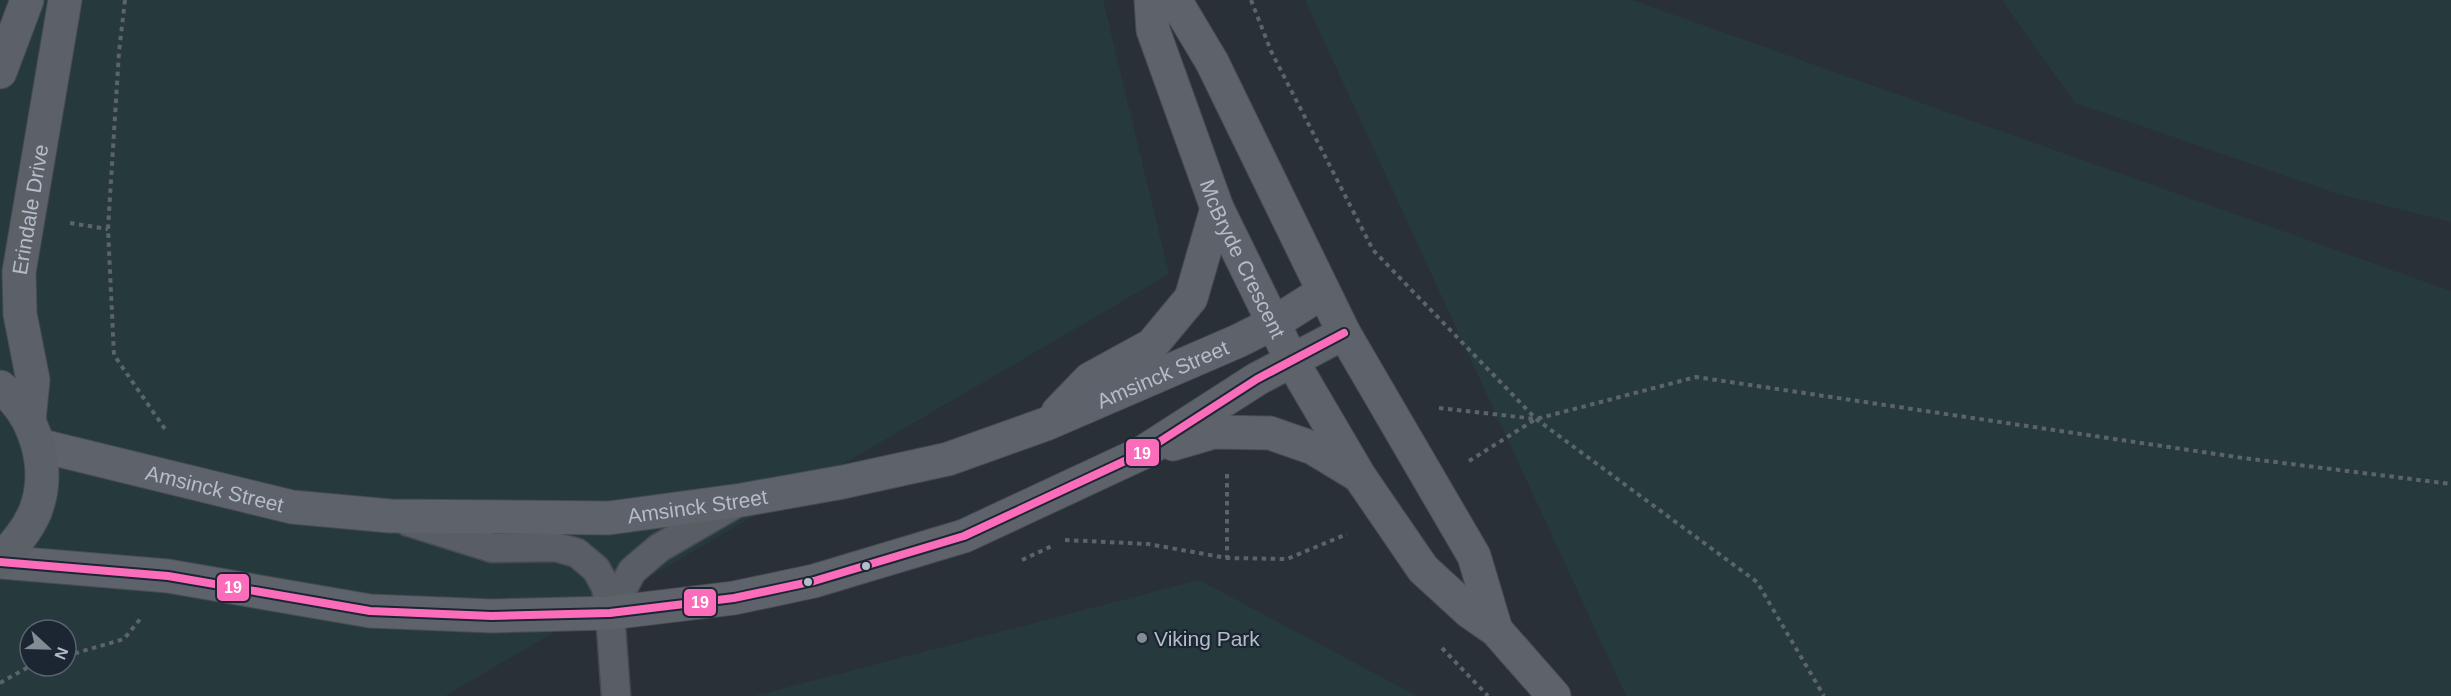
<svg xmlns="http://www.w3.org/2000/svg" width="2451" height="696" viewBox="0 0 2451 696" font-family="Helvetica,sans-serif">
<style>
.green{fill:#263a3d;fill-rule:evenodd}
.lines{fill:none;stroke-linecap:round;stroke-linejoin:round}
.lane-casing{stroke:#474c52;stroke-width:31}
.secondary-casing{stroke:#474c52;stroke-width:35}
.primary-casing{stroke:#474c54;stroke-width:35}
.path{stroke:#5c6369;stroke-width:4;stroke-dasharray:4.5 4.5;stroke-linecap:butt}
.lane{stroke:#595e65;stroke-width:28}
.secondary{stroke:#5e626a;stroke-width:33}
.primary{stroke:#5b6167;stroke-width:33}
.bus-1-casing{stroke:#1c2632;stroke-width:12}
.bus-1{stroke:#fb6dba;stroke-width:8}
.bus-dot{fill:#b3bcc8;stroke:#1c2632;stroke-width:2}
.poi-dot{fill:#838b95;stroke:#1c2632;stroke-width:2}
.labels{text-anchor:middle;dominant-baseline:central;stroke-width:4.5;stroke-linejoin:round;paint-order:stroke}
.street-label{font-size:21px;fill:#b3bcc8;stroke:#1c2632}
.poi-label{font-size:21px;fill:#b3bcc8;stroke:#1c2632;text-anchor:start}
.line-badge{stroke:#1c2632;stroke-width:2}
.badge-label{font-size:16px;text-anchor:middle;font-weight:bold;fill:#fff}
</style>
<rect width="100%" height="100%" fill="#293037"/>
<g class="green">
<path d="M 0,0 L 1103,0 L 1169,274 L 445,696 L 0,696 ZM 30,630 L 66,630 L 66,666 L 30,666 Z"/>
<path d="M 1305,0 L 1632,0 L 2451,291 L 2451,696 L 1626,696 Z"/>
<path d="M 2002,0 L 2451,0 L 2451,222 L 2335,193 L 2075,103 Z"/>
<path d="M 1199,580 L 1417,696 L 754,696 Z"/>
</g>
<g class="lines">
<g class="lane-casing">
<g id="lane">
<path d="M 409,522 L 492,548 L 556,547 L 577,553 L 596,569 L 606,587 L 610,613 L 616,696"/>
<path d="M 610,613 L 632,571 L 659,548 L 733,505"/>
</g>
</g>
<g class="secondary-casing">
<g id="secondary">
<path id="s1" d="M 1151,0 L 1153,30 L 1217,208 L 1292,361 L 1360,477 L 1423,569 L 1470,612 L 1496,630 L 1554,696"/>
<path d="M 1175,0 L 1212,62 L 1344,333 L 1474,556 L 1496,630"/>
<path d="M 1058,412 L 1090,379 L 1152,345 L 1191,298 L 1217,208"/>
<path d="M 1173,444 L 1214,432 L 1270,433 L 1313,448 L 1356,474"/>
<path id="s2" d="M 38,445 L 292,507 L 390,516 L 609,518 L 742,500 L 843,482 L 948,459 L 1046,424 L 1238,341 L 1274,323 L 1323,292"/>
<path d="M 0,562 L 168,576 L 370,611 L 492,616 L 610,613 L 734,598 L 814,581 L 964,536 L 1142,453 L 1257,379 L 1344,333"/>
</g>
</g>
<g class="primary-casing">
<g id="primary">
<path d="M 0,72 L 27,0"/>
<path d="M 0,387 C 36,414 52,469 35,512 C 27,531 14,545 0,560"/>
<path id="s3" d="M 29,420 L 33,380 L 20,314 L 19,272 L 65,0"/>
</g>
</g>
<g class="path">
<path d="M 125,0 L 119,52 L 108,229 L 114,355 L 167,432"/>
<path d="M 1251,0 L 1271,51 L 1373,250 L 1536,419 L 1757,582 L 1824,696"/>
<path d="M 70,223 L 108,229"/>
<path d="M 1439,408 L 1536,419"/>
<path d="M 1469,461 L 1536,419 L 1696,377 L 2243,458 L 2451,484"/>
<path d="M 1227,474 L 1227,558"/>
<path d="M 1065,540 L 1148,544 L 1227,558 L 1287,559 L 1347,534"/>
<path d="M 1022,560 L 1054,545"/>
<path d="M 1442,648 L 1488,696"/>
<path d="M 66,656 L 124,639 L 141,618"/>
<path d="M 0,683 L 30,666"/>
</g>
<use href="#lane" class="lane"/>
<use href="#secondary" class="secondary"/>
<use href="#primary" class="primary"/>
<g class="bus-1-casing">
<path id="bus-1" d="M 0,562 L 168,576 L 370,611 L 492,616 L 610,613 L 734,598 L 814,581 L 964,536 L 1142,453 L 1257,379 L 1344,333"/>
</g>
<use href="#bus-1" class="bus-1"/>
</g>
<g class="bus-dot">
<circle cx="866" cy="566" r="5"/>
<circle cx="808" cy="582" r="5"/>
</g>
<circle class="poi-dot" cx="1142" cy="638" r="6"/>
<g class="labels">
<g class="street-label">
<text stroke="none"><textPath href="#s3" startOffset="213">Erindale Drive</textPath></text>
<text stroke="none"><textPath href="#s1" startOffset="276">McBryde Crescent</textPath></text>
<text stroke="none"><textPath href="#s2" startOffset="1154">Amsinck Street</textPath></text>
<text stroke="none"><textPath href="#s2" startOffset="182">Amsinck Street</textPath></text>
<text stroke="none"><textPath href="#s2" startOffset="668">Amsinck Street</textPath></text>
</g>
<g class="poi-label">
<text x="1154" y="638">Viking Park</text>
</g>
</g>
<g class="line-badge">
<rect x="1125" y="438" width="35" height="29" rx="6" fill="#fb6dba"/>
<rect x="216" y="573" width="34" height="29" rx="6" fill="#fb6dba"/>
<rect x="683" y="588" width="34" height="29" rx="6" fill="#fb6dba"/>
</g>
<g class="badge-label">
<text x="1142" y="459">19</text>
<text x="233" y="593">19</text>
<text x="700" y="608">19</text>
</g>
<g transform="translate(48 648) rotate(112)"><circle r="28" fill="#1c2632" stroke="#58626e" stroke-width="1.5"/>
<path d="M0-4.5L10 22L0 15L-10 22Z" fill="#838b95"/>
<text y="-9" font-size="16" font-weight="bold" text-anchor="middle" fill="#b3bcc8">N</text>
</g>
</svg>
